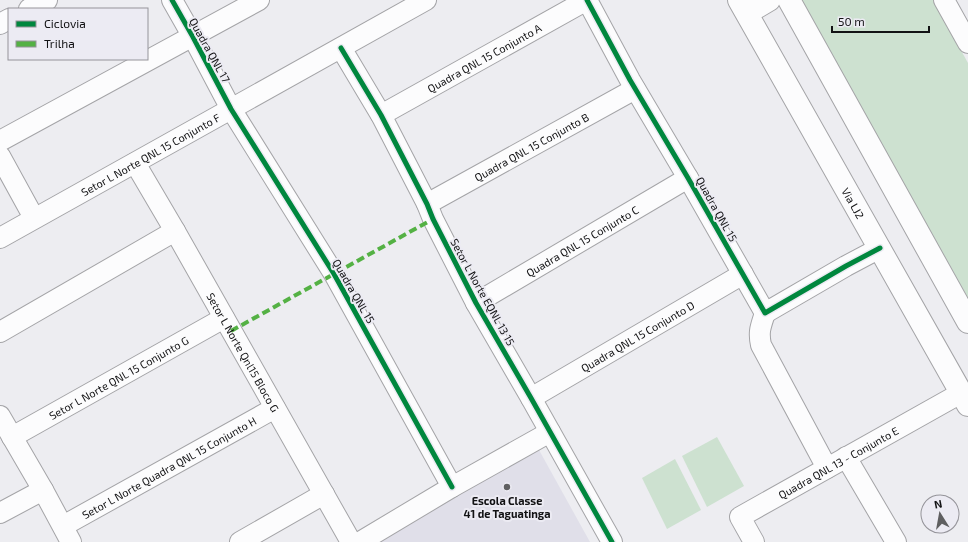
<svg xmlns="http://www.w3.org/2000/svg" width="968" height="542" viewBox="0 0 968 542" font-family="'Exo 2',sans-serif">
<style>
.built{fill:#e0dfe9}
.green{fill:#cde1d0}
.lines{fill:none;stroke-linecap:round;stroke-linejoin:round}
.minor-casing{stroke:#a4a4a7;stroke-width:22}
.major-casing{stroke:#a4a4a7;stroke-width:24}
.minor{stroke:#fcfcfd;stroke-width:20}
.major{stroke:#fcfcfd;stroke-width:22}
.quiet{stroke:#54b144;stroke-width:4;stroke-dasharray:8 4;stroke-linecap:butt}
.cycleway-casing{stroke:#ecebf3;stroke-width:8}
.cycleway{stroke:#00873e;stroke-width:5}
.poi-dot{fill:#5f5f61;stroke:#ecebf3;stroke-width:1.5}
.labels{text-anchor:middle;dominant-baseline:central;stroke-width:4;stroke-linejoin:round;paint-order:stroke}
.street-label{font-size:11px;fill:#121214;stroke:#ecebf3}
.poi-label{font-size:11px;font-weight:bold;fill:#121214;stroke:#ecebf3}
</style>
<rect width="100%" height="100%" fill="#ededf1"/>
<path class="built" d="M 534,441 L 590,542 L 380,542 L 374,532 Z"/>
<g class="green">
<path d="M 801,0 L 933,0 L 968,63 L 968,298 Z"/>
<path d="M 717,437 L 744,486 L 707,507 L 682,456 Z"/>
<path d="M 675,459 L 701,510 L 667,529 L 642,478 Z"/>
</g>
<g class="lines">
<g class="minor-casing">
<g id="minor">
<path d="M 172,0 L 193,37 L 231,109 L 334,274 L 452,487"/>
<path d="M 587,0 L 630,80 L 688,178 L 765,313 L 846,266 L 880,248"/>
<path d="M 944,0 L 968,43"/>
<path d="M 29,9 L 47,0"/>
<path d="M 0,24 L 9,19"/>
<path d="M 341,48 L 381,115 L 427,204 L 433,219 L 476,303 L 531,398 L 612,542"/>
<path id="s1" d="M 381,115 L 587,0"/>
<path d="M 0,141 L 259,0"/>
<path d="M 0,156 L 34,218"/>
<path id="s2" d="M 135,163 L 175,231 L 351,542"/>
<path id="s3" d="M 427,204 L 635,89"/>
<path id="s4" d="M 0,238 L 426,0"/>
<path id="s5" d="M 476,303 L 688,178"/>
<path d="M 765,313 C 761,326 758,331 761,345 L 827,468"/>
<path d="M 0,332 L 175,231"/>
<path id="s6" d="M 531,398 L 743,274"/>
<path d="M 0,416 L 43,490 L 71,542"/>
<path id="s7" d="M 12,437 L 224,318"/>
<path d="M 846,457 L 896,542"/>
<path d="M 0,513 L 43,490"/>
<path id="s8" d="M 63,526 L 275,408"/>
<path d="M 240,542 L 324,494"/>
<path d="M 360,542 L 452,487 L 550,432"/>
<path id="s9" d="M 754,542 L 740,517 L 961,393"/>
</g>
</g>
<g class="major-casing">
<g id="major">
<path id="s10" d="M 739,0 L 968,405"/>
<path d="M 789,0 L 968,322"/>
<path d="M 747,13 L 769,0"/>
</g>
</g>
<use href="#minor" class="minor"/>
<use href="#major" class="major"/>
<path class="quiet" d="M 231,331 L 433,219"/>
<g class="cycleway-casing">
<g id="cycleway">
<path d="M 172,0 L 193,37 L 231,109 L 334,274 L 452,487"/>
<path d="M 587,0 L 630,80 L 688,178 L 765,313 L 846,266 L 880,248"/>
<path d="M 341,48 L 381,115 L 427,204 L 433,219 L 476,303 L 531,398 L 612,542"/>
</g>
</g>
<use href="#cycleway" class="cycleway"/>
</g>
<circle class="poi-dot" cx="507" cy="487" r="4"/>
<g class="labels">
<g class="street-label">
<text transform="translate(210 50) rotate(61)">Quadra QNL 17</text>
<text stroke="none"><textPath href="#s1" startOffset="118">Quadra QNL 15 Conjunto A</textPath></text>
<text stroke="none"><textPath href="#s3" startOffset="119">Quadra QNL 15 Conjunto B</textPath></text>
<text stroke="none"><textPath href="#s4" startOffset="172">Setor L Norte QNL 15 Conjunto F</textPath></text>
<text stroke="none"><textPath href="#s10" startOffset="233">Via LJ2</textPath></text>
<text transform="translate(717 209) rotate(61)">Quadra QNL 15</text>
<text stroke="none"><textPath href="#s5" startOffset="123">Quadra QNL 15 Conjunto C</textPath></text>
<text transform="translate(354 291) rotate(60)">Quadra QNL 15</text>
<text transform="translate(483 292) rotate(61)">Setor L Norte EQNL 13 15</text>
<text stroke="none"><textPath href="#s6" startOffset="123">Quadra QNL 15 Conjunto D</textPath></text>
<text stroke="none"><textPath href="#s2" startOffset="218">Setor L Norte Qnl15 Bloco G</textPath></text>
<text stroke="none"><textPath href="#s7" startOffset="122">Setor L Norte QNL 15 Conjunto G</textPath></text>
<text stroke="none"><textPath href="#s9" startOffset="141">Quadra QNL 13 - Conjunto E</textPath></text>
<text stroke="none"><textPath href="#s8" startOffset="121">Setor L Norte Quadra QNL 15 Conjunto H</textPath></text>
</g>
<g class="poi-label">
<text x="507" y="500">Escola Classe<tspan x="507" dy="13">41 de Taguatinga</tspan></text>
</g>
</g>
<rect x="8" y="8" width="140" height="52" fill="#ecebf3" stroke="#95949a"/>
<rect x="16" y="21" width="20" height="6" fill="#00873e" stroke="#95949a"/>
<text x="44" y="28" font-size="12" fill="#121214">Ciclovia</text>
<rect x="16" y="41" width="20" height="6" fill="#54b144" stroke="#95949a"/>
<text x="44" y="48" font-size="12" fill="#121214">Trilha</text>
<g transform="translate(940 514) rotate(349)"><circle r="19" fill="#ecebf3" stroke="#95949a"/>
<path d="M0-3L7 15L0 10L-7 15Z" fill="#5f5f61"/>
<text y="-6" font-size="11" font-weight="bold" text-anchor="middle" fill="#121214">N</text>
</g>
<path d="M832 26v6h97v-6" fill="none" stroke="#121214" stroke-width="2"/>
<text x="838" y="26" font-size="12" fill="#121214" stroke="#ecebf3" stroke-width="3" paint-order="stroke">50 m</text>
</svg>
